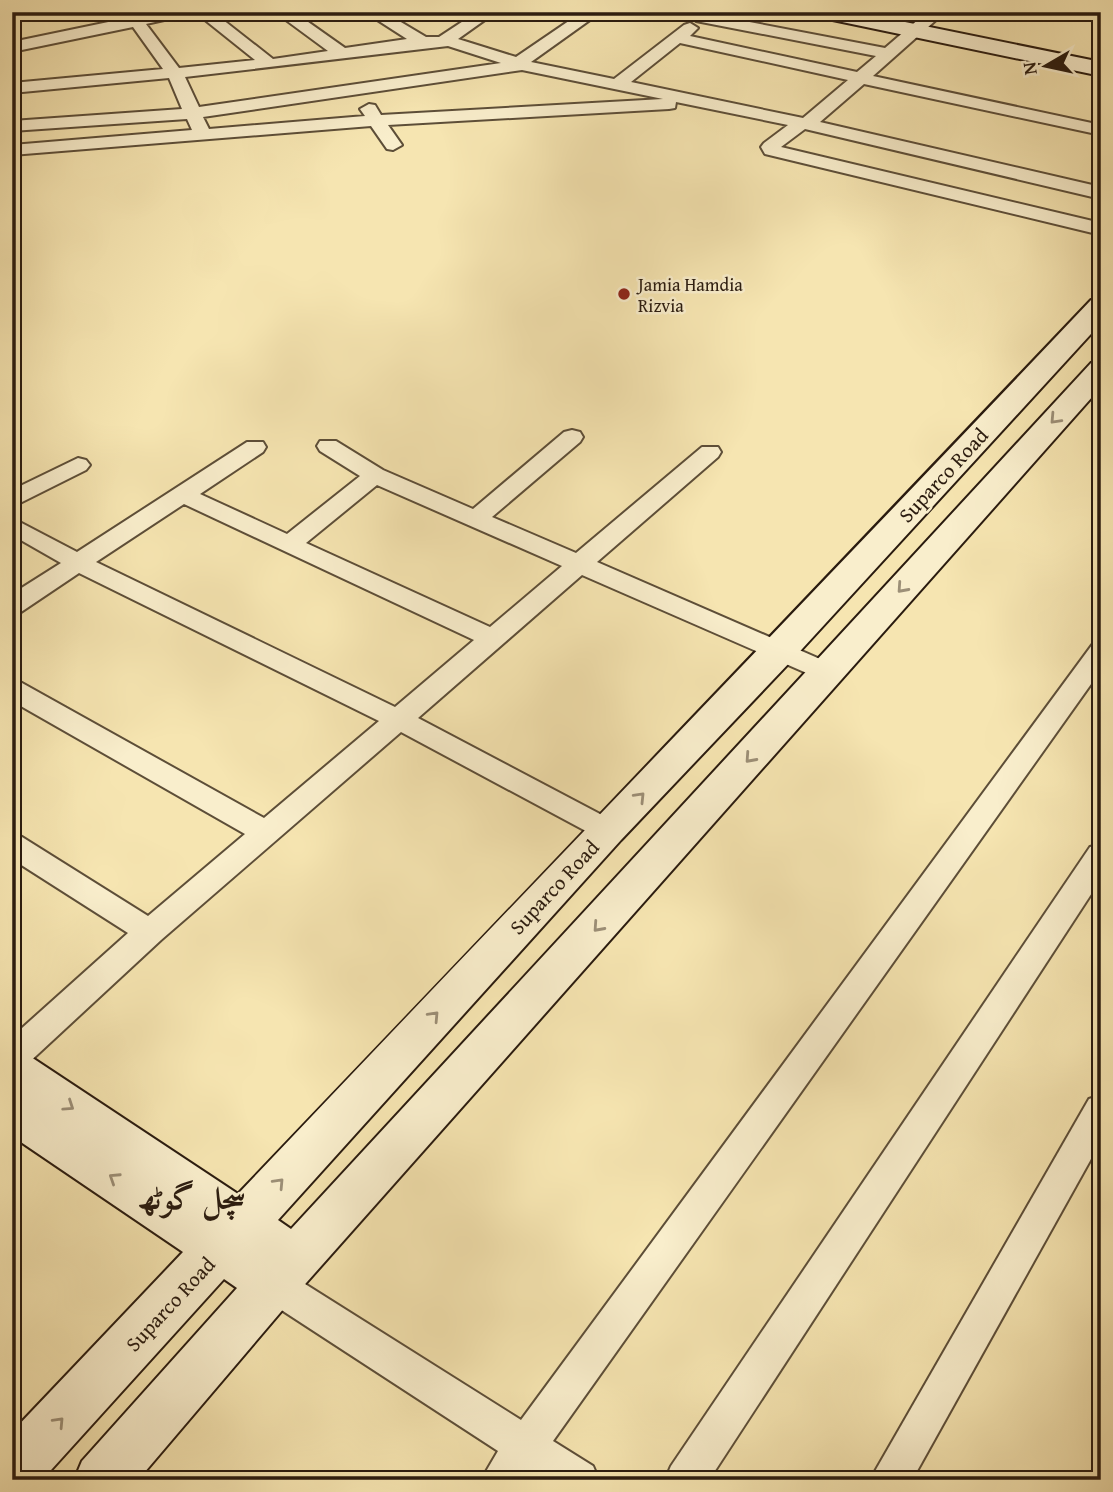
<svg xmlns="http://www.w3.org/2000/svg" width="1113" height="1492" viewBox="0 0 1113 1492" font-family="'Gentium Book Plus',Amiri,serif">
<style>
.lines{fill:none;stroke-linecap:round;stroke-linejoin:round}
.street-casing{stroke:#5d4e38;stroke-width:4}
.secondary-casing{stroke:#2a1b0f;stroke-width:4}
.street{fill:#f9eecc;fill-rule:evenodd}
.secondary{fill:#f9eecc;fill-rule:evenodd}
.oneway{stroke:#9c8f77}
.poi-dot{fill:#8f2418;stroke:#f9eecc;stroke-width:2.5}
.labels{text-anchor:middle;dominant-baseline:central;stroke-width:5;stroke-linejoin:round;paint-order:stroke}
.far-poi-label{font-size:18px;fill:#2a1b0f;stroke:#f9eecc;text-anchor:start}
.street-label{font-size:21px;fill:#2a1b0f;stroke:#f9eecc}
.near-district-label{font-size:33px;font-weight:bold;fill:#2a1b0f;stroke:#f9eecc}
</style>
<rect width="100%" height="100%" fill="#f6e5b1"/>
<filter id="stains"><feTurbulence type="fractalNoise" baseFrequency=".00286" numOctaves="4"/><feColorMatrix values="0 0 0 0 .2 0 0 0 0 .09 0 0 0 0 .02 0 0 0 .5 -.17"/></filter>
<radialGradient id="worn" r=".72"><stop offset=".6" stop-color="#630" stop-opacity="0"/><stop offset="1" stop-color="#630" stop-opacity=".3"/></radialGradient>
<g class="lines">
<g class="street-casing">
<g id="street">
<path d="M 117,12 L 137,17 L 158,12 L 190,12 L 187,15 L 146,24 L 179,68 L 255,60 L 195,12 L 213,12 L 273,59 L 328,51 L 275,12 L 294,12 L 345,48 L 407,39 L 365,12 L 384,12 L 426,37 L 439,37 L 477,12 L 496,12 L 458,39 L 516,57 L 582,12 L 601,12 L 531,62 L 614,79 L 684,25 L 690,23 L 698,28 L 690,36 L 857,72 L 876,56 L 696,21 L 694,18 L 696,15 L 702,13 L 885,48 L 927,12 L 945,12 L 873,76 L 1101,125 L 1101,135 L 864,84 L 820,122 L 1101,187 L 1101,199 L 805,129 L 781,147 L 1101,223 L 1101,235 L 765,154 L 761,147 L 764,143 L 788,125 L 676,102 L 675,108 L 669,109 L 388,125 L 402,145 L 393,150 L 387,149 L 371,126 L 12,155 L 12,145 L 192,130 L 187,119 L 12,131 L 12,121 L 182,109 L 169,78 L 12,93 L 12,83 L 163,69 L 133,27 L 12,52 L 12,42 L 118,20 L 113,16 ZM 680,43 L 848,80 L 803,118 L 631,82 ZM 448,46 L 501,63 L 199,107 L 185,77 ZM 522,70 L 663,99 L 381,115 L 375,105 L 369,104 L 360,109 L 365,116 L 209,129 L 203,117 Z"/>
<path d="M 572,430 L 580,432 L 583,437 L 580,442 L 492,517 L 576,553 L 702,447 L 718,447 L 721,452 L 718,457 L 597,562 L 836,666 L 840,672 L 836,678 L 827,681 L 818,678 L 582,575 L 418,718 L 617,823 L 622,830 L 617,837 L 607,841 L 597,837 L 401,732 L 161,940 L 24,1067 L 12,1070 L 12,1037 L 128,933 L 12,859 L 12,834 L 22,837 L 148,916 L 245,834 L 12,701 L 12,680 L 22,683 L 264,818 L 379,721 L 79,573 L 21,612 L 12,614 L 12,594 L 61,563 L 12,535 L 12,518 L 77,552 L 247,442 L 263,442 L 266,447 L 263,452 L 200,494 L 287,534 L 360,476 L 320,451 L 317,446 L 320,441 L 336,441 L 383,470 L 473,509 L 564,432 ZM 377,485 L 562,566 L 490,627 L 306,543 ZM 184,504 L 474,640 L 395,707 L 96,562 Z"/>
<path d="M 78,458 L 86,460 L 90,465 L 86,470 L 12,507 L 12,490 Z"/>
<path d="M 1101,643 L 1101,670 L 553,1441 L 593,1466 L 599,1480 L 543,1480 L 531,1472 L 526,1480 L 481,1480 L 498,1451 L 260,1296 L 254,1284 L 260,1272 L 273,1267 L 286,1272 L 521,1420 L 1092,645 Z"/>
<path d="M 1101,844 L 1101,879 L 709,1480 L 665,1480 L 671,1466 L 1090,847 Z"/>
<path d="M 1101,1095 L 1101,1141 L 912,1480 L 870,1480 L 1089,1099 Z"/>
</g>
</g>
<g class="secondary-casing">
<g id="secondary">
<path d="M 813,12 L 856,12 L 1101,62 L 1101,76 L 823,18 L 815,17 Z"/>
<path d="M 1101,298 L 1101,323 L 792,660 L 621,840 L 278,1220 L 291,1229 L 1091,363 L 1101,360 L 1101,387 L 291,1300 L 138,1480 L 74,1480 L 82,1461 L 237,1288 L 224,1279 L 42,1480 L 12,1480 L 12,1432 L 183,1252 L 12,1136 L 12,1049 L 28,1055 L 238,1194 C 521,895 808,599 1091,300 Z"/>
</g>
</g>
<use href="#street" class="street"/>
<use href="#secondary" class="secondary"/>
</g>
<defs><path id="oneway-chevron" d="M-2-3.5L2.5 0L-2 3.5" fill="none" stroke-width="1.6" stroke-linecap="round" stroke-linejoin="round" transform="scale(1.75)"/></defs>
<g class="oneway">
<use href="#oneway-chevron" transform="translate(1055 419) rotate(133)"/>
<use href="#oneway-chevron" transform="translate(902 588) rotate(132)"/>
<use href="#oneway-chevron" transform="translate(750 758) rotate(132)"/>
<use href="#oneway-chevron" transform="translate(640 797) rotate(-46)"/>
<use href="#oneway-chevron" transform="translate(598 927) rotate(132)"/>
<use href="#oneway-chevron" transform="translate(434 1016) rotate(-47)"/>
<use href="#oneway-chevron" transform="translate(69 1106) rotate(34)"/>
<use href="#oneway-chevron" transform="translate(114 1178) rotate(-147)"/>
<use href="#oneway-chevron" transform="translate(279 1183) rotate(-47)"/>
<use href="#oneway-chevron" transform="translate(59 1422) rotate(-47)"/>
</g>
<circle class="poi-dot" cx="624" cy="294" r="7"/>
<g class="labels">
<g class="far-poi-label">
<text x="638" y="284">Jamia Hamdia<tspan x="638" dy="21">Rizvia</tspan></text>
</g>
<g class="street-label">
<text transform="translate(943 475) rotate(-47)">Suparco Road</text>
<text transform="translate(554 887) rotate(-47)">Suparco Road</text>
<text transform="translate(170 1304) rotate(-47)">Suparco Road</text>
</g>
<g class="near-district-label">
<text x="192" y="1197">سچل گوٹھ</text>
</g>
</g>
<rect width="1113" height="1492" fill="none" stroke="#f6e5b1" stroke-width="42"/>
<rect x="14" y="14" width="1085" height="1464" fill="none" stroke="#2a1b0f" stroke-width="3.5"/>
<rect x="21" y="21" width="1071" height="1450" fill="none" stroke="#2a1b0f" stroke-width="2"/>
<g transform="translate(1046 66) rotate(261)" stroke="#f9eecc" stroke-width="5" paint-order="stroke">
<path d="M0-5L12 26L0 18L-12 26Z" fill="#2a1b0f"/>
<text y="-10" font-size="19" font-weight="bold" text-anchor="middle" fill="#2a1b0f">N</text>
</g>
<rect width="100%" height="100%" filter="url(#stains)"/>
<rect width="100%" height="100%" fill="url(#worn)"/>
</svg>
